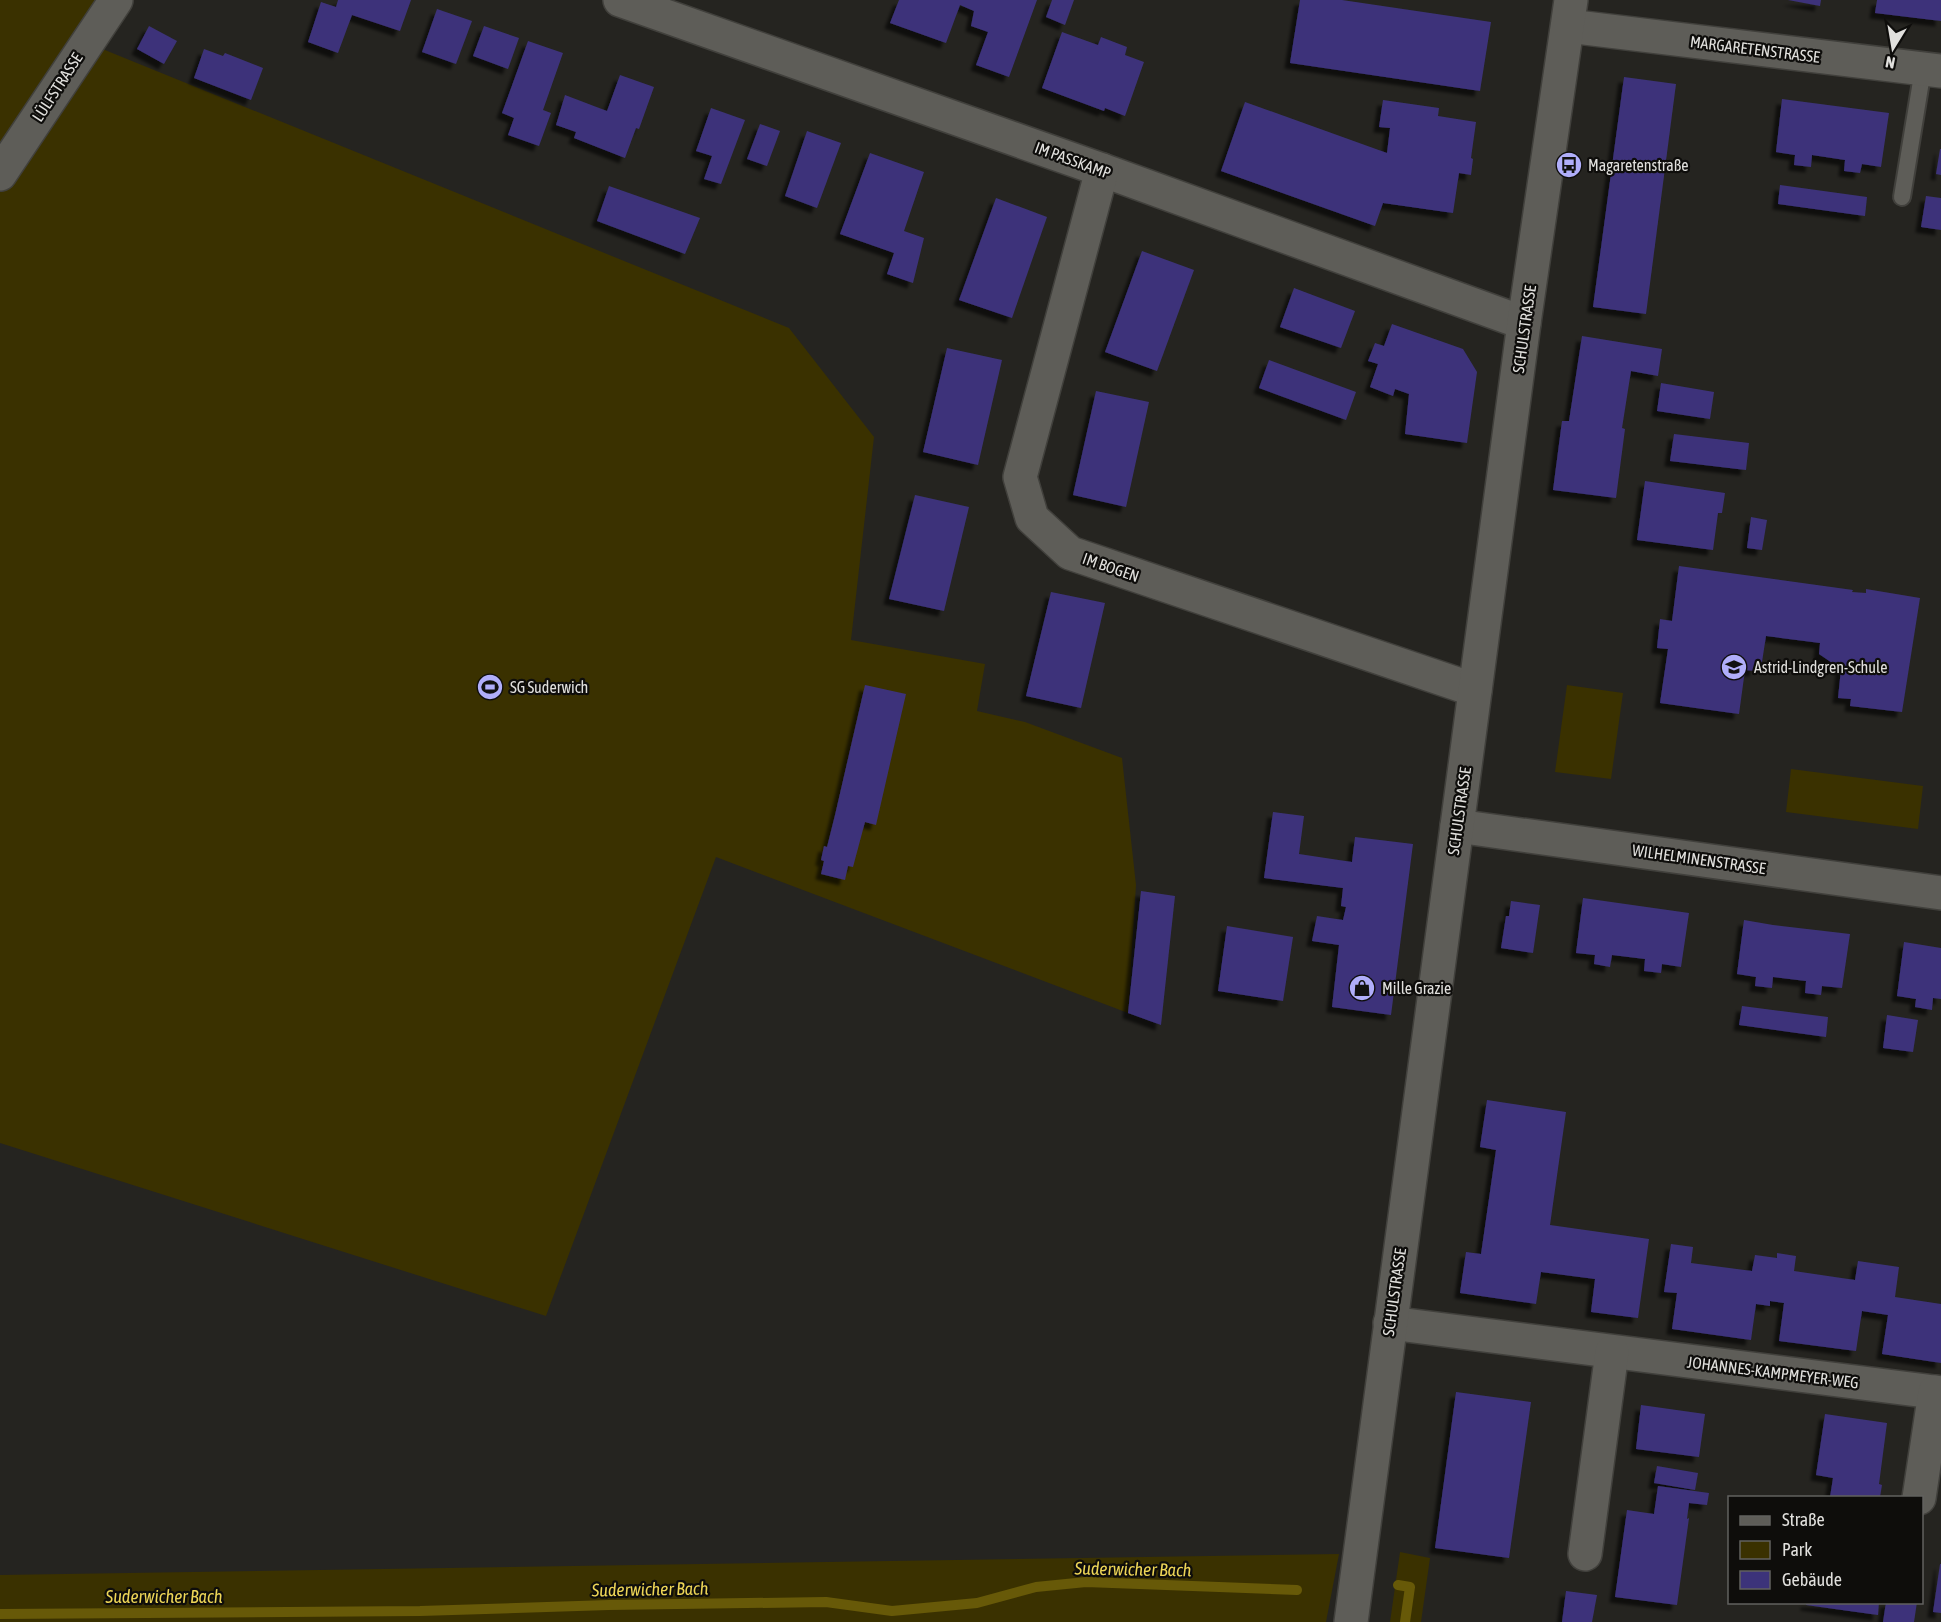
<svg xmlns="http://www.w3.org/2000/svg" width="1941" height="1622" viewBox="0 0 1941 1622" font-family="'Asap Condensed',sans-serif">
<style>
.green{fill:#3a3100}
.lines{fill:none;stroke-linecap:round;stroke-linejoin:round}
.stream{stroke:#675908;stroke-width:10}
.building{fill:#3c337a;filter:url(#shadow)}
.service-casing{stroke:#41403c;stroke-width:20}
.minor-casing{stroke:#41403c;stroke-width:36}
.service{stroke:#5e5d58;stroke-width:16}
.minor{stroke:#5e5d58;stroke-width:33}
.labels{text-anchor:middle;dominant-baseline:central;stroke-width:4.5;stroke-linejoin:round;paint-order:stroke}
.street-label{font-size:16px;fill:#e1e0dd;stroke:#0e0d0b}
.poi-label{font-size:16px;fill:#e1e0dd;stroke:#0e0d0b;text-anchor:start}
.water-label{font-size:18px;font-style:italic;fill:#eed657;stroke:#0e0d0b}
</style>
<defs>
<filter id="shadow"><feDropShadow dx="-5.5" dy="5.5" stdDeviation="1.5" flood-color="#0009"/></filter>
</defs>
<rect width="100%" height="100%" fill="#252420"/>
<g class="green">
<path d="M 0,0 L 116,0 L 100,48 L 789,328 L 874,437 L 851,640 L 985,664 L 977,711 L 1025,722 L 1122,758 L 1136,885 L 1128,1013 L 716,857 L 546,1316 L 0,1143 Z"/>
<path d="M 1567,685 L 1623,693 L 1611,779 L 1555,772 Z"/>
<path d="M 1791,769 L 1923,786 L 1918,829 L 1786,812 Z"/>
<path d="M 1400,1552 L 1430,1558 L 1421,1622 L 1390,1622 Z"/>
<path d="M 1339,1554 L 1326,1622 L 0,1622 L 0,1575 Z"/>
</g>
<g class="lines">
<g class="stream">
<path d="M 1398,1585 L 1410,1587 L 1405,1622"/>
<path d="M 0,1614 L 420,1611 L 609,1605 L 826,1602 L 892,1611 L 977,1603 L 1036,1587 L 1086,1582 L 1297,1590"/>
</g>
</g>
<g class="building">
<path d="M 338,0 L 411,0 L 400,31 L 352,15 L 338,53 L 308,42 L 321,2 L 336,7 Z"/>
<path d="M 899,0 L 1037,0 L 1009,77 L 976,65 L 988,32 L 971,26 L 974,11 L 960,5 L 946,43 L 890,23 Z"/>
<path d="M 1052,0 L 1074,0 L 1065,25 L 1046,17 Z"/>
<path d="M 1300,0 L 1342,0 L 1491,22 L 1480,91 L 1290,63 Z"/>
<path d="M 1788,0 L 1821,0 L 1820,6 Z"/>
<path d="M 1877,0 L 1941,0 L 1941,21 L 1875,13 Z"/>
<path d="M 437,9 L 472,21 L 456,64 L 422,52 Z"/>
<path d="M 149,26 L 177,41 L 164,64 L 137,49 Z"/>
<path d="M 484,26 L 519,38 L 508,69 L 473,56 Z"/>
<path d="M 1062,32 L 1098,45 L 1101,37 L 1127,47 L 1125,55 L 1144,62 L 1125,116 L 1105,108 L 1104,111 L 1042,88 Z"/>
<path d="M 528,41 L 563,53 L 543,110 L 551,113 L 539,146 L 508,135 L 514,118 L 502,113 Z"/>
<path d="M 204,49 L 223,56 L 225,53 L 263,68 L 251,100 L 194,78 Z"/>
<path d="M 620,75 L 654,87 L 639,129 L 636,128 L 625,158 L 574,138 L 576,132 L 556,125 L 565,95 L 607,111 Z"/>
<path d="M 1624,77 L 1676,84 L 1646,314 L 1593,307 Z"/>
<path d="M 1782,99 L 1889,113 L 1881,167 L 1862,164 L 1860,173 L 1844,171 L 1845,160 L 1812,155 L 1811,167 L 1794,165 L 1795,155 L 1776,152 Z"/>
<path d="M 1383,100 L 1439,108 L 1438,116 L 1476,122 L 1471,158 L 1473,159 L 1471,175 L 1459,173 L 1453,213 L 1383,203 L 1375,226 L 1221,171 L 1245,102 L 1387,153 L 1390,128 L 1379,127 Z"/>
<path d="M 711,108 L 745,120 L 721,184 L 704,179 L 712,156 L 696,151 Z"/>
<path d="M 760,124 L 780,131 L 767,166 L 747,159 Z"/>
<path d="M 807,131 L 841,143 L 817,208 L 785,196 Z"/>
<path d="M 1940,149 L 1941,149 L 1941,175 L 1936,174 Z"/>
<path d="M 870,153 L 924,172 L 904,231 L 924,238 L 913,283 L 887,274 L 894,253 L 840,234 Z"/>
<path d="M 1780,185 L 1867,197 L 1865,216 L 1778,204 Z"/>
<path d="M 609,186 L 700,218 L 685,254 L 597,221 Z"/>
<path d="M 1926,196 L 1941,198 L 1941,230 L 1921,227 Z"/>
<path d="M 996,198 L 1047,217 L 1012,318 L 959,300 Z"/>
<path d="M 1142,251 L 1194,270 L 1157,371 L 1105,352 Z"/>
<path d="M 1294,288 L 1355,311 L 1341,348 L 1280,327 Z"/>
<path d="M 1392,324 L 1463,349 L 1477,372 L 1467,443 L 1405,434 L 1409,394 L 1395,389 L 1393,396 L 1370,387 L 1378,364 L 1368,361 L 1375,343 L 1384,346 Z"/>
<path d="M 1582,336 L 1662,349 L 1658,376 L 1631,371 L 1622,428 L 1625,429 L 1616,498 L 1553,490 L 1562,421 L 1569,421 Z"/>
<path d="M 947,348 L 1002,360 L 978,465 L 923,452 Z"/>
<path d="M 1269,360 L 1356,392 L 1346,420 L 1259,388 Z"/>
<path d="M 1661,383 L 1714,392 L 1710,419 L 1657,411 Z"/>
<path d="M 1096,391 L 1149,402 L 1126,507 L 1073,495 Z"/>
<path d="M 1674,434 L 1749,443 L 1746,470 L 1670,461 Z"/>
<path d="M 1645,481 L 1725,493 L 1722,513 L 1718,513 L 1713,550 L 1637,540 Z"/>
<path d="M 915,495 L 969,507 L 944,611 L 889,599 Z"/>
<path d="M 1751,517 L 1767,520 L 1762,550 L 1747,548 Z"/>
<path d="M 1679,566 L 1853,590 L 1852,592 L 1866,593 L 1866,589 L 1920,598 L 1902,712 L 1850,706 L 1851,699 L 1838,698 L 1841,669 L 1819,654 L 1820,643 L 1766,636 L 1762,662 L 1757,661 L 1755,671 L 1745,670 L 1739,714 L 1660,703 L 1668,649 L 1657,648 L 1660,619 L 1672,621 Z"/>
<path d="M 1051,592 L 1105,603 L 1081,708 L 1026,696 Z"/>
<path d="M 865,685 L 906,694 L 876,825 L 865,822 L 853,867 L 848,866 L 845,880 L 821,874 L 824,861 L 821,860 L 824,846 L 827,847 L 835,815 Z"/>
<path d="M 1273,812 L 1304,816 L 1299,854 L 1352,862 L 1355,837 L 1413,844 L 1391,1015 L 1332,1007 L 1339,945 L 1312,941 L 1317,916 L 1343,920 L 1346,907 L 1341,906 L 1343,888 L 1264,878 Z"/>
<path d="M 1141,891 L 1175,896 L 1161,1025 L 1128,1013 Z"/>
<path d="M 1583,898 L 1689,913 L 1681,967 L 1662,964 L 1661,973 L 1644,971 L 1645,959 L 1612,955 L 1610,967 L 1594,964 L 1595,955 L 1576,953 Z"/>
<path d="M 1511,901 L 1540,905 L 1533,953 L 1501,948 L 1506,916 L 1509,916 Z"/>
<path d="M 1744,920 L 1773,925 L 1850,934 L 1842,988 L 1822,986 L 1821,995 L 1805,993 L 1806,981 L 1773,977 L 1772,988 L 1755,986 L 1756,977 L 1737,974 Z"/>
<path d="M 1227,926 L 1293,937 L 1283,1001 L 1218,991 Z"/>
<path d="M 1904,942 L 1941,948 L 1941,999 L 1933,998 L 1932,1010 L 1915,1007 L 1916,999 L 1897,996 Z"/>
<path d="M 1742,1006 L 1828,1017 L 1826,1037 L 1739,1025 Z"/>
<path d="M 1887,1015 L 1918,1020 L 1913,1052 L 1883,1048 Z"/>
<path d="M 1487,1100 L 1566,1112 L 1550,1225 L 1649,1239 L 1638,1318 L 1591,1312 L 1595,1279 L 1541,1272 L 1536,1304 L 1460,1293 L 1466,1252 L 1481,1254 L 1496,1150 L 1480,1147 Z"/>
<path d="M 1671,1244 L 1693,1247 L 1691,1263 L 1752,1271 L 1755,1255 L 1777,1258 L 1777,1253 L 1796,1256 L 1794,1271 L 1855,1280 L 1858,1261 L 1899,1267 L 1895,1297 L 1941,1304 L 1941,1363 L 1882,1354 L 1888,1315 L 1862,1311 L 1856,1351 L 1779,1341 L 1784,1303 L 1770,1301 L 1770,1306 L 1756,1304 L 1751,1340 L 1672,1329 L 1677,1293 L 1664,1292 Z"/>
<path d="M 1456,1392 L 1531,1402 L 1509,1558 L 1435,1548 Z"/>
<path d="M 1641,1405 L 1705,1414 L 1699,1457 L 1636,1449 Z"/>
<path d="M 1825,1414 L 1887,1423 L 1879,1484 L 1882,1485 L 1880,1497 L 1830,1497 L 1833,1478 L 1816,1475 Z"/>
<path d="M 1657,1466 L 1698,1473 L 1695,1490 L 1654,1483 Z"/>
<path d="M 1658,1486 L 1709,1493 L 1707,1505 L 1689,1503 L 1687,1519 L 1689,1518 L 1677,1605 L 1615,1597 L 1627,1510 L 1654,1514 Z"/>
<path d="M 1940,1564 L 1941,1564 L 1941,1613 L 1933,1612 Z"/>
<path d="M 1566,1591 L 1597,1595 L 1592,1622 L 1562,1622 Z"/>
<path d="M 1806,1602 L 1879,1602 L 1878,1615 L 1806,1605 Z"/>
<path d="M 1886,1602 L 1917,1602 L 1914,1622 L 1883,1622 Z"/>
</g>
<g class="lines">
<g class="service-casing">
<path id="service" d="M 1902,197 L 1923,69"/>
</g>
<g class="minor-casing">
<g id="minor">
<path d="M 620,0 L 1102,170 L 1524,323"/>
<path d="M 1568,26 L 1941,71"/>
<path d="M 1102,170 L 1020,477 L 1032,518 L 1070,553 L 1475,690"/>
<path d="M 0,174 L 116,0"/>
<path d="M 1457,826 L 1941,893"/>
<path d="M 1390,1323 L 1941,1393"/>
<path d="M 1919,1498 L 1935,1392"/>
<path d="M 1585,1554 L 1612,1352"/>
<path d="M 1351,1622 L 1524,323 L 1571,0"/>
</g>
</g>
<use href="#service" class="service"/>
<use href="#minor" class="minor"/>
</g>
<defs>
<g id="bus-disc" transform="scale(1.35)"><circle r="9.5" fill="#b0aefa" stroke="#0e0d0b"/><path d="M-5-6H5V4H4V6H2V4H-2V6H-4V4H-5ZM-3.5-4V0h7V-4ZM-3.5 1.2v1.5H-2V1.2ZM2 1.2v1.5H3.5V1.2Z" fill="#111"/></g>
<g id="school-disc" transform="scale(1.35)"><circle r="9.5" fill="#b0aefa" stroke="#0e0d0b"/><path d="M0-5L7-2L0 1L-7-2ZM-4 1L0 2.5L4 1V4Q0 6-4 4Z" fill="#111"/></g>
<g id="stadium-disc" transform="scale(1.35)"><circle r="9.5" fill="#b0aefa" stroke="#0e0d0b"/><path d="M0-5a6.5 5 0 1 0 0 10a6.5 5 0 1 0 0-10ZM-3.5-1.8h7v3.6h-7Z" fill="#111"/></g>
<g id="shop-disc" transform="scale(1.35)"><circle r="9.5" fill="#b0aefa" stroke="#0e0d0b"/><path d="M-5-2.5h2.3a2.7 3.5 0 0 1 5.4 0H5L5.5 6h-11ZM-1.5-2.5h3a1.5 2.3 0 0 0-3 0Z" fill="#111"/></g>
</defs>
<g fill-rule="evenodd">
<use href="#bus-disc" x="1569" y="165"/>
<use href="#school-disc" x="1734" y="667"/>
<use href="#stadium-disc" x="490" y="687"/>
<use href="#shop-disc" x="1362" y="988"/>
</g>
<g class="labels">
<g class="street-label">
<text transform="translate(1755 49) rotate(7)">MARGARETENSTRASSE</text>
<text transform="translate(57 87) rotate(-57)">LÜLFSTRASSE</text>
<text transform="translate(1073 160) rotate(20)">IM PASSKAMP</text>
<text transform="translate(1524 329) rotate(-82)">SCHULSTRASSE</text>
<text transform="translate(1111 567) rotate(19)">IM BOGEN</text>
<text transform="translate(1459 811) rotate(-82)">SCHULSTRASSE</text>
<text transform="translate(1699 859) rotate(8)">WILHELMINENSTRASSE</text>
<text transform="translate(1394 1292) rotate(-82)">SCHULSTRASSE</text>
<text transform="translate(1773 1372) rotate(7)">JOHANNES-KAMPMEYER-WEG</text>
</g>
<g class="poi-label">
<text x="1588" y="165">Magaretenstraße</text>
<text x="1754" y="667">Astrid-Lindgren-Schule</text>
<text x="510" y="687">SG Suderwich</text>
<text x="1382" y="988">Mille Grazie</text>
</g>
<g class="water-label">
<text transform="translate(1133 1569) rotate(1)">Suderwicher Bach</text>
<text transform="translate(650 1589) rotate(-1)">Suderwicher Bach</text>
<text x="164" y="1596">Suderwicher Bach</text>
</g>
</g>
<rect x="1728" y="1496" width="195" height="108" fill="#0e0d0b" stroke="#62615f" stroke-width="1.5"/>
<rect x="1740" y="1516" width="30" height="9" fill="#5e5d58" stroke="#62615f" stroke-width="1.5"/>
<text x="1782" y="1526" font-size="18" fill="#e1e0dd">Straße</text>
<rect x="1740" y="1541" width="30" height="18" fill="#3a3100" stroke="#62615f" stroke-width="1.5"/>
<text x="1782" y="1556" font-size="18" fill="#e1e0dd">Park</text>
<rect x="1740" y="1571" width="30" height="18" fill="#3c337a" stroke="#62615f" stroke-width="1.5"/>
<text x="1782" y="1586" font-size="18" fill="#e1e0dd">Gebäude</text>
<g transform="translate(1893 48) rotate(191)" stroke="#0e0d0b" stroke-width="4.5" paint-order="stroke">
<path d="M0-4.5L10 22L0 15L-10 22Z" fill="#e1e0dd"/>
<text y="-9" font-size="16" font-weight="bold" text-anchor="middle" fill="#e1e0dd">N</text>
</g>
</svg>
